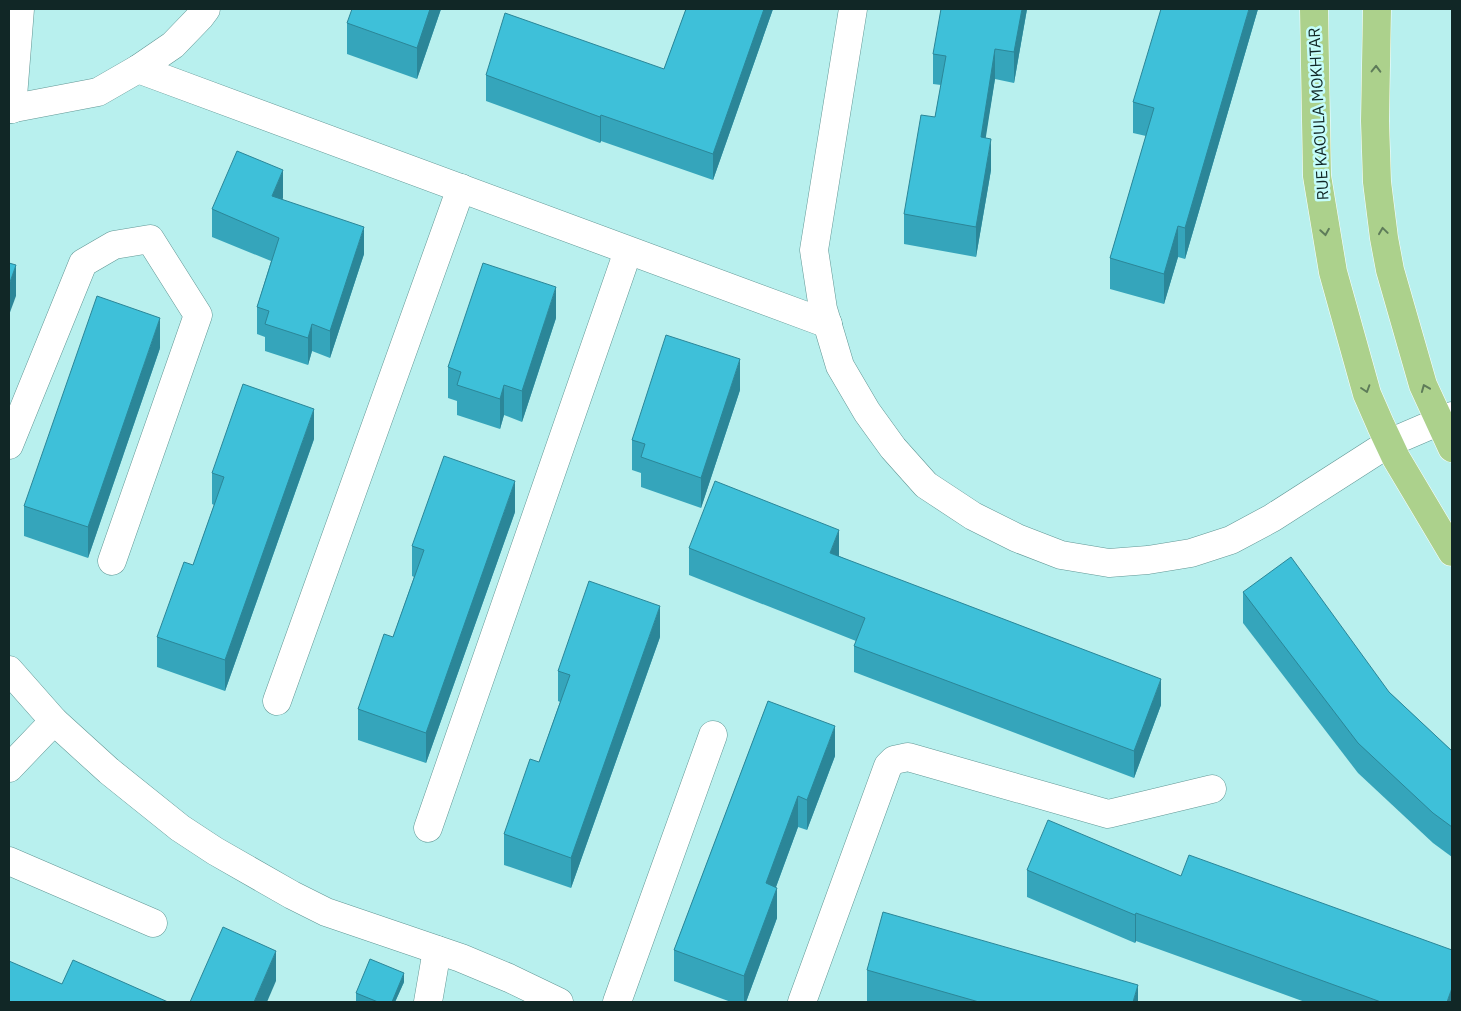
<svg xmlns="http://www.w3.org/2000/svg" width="1461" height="1011" viewBox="0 0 1461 1011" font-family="'IBM Plex Sans',sans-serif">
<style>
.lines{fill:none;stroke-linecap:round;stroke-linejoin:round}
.minor-casing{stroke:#619795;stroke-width:29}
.major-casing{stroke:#fff;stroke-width:29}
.minor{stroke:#fff;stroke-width:28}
.major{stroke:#acd18c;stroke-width:28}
.wall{fill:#35a5bb}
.shaded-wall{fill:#2b8698}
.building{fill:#3ec0d9;stroke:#2b8698}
.oneway{stroke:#5e7c59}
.labels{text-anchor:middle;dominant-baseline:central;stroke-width:5;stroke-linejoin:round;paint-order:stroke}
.street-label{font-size:16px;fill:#112726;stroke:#c5fdfb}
</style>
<rect width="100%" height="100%" fill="#b8f0ee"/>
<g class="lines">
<g class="minor-casing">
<g id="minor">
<path d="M 853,9 L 814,250 L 823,309 L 840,366 L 867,412 L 893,448 L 926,485 L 973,516 L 1017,538 L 1061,555 L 1109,563 L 1148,560 L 1191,553 L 1231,540 L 1272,518 L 1389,443 L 1452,416"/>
<path d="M 138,69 L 828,324"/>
<path d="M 9,109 L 98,92 L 138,69 L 173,45 L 200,17 L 206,9"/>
<path d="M 12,109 L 20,9"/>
<path d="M 9,445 L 83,263 L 114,245 L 150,239 L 198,315 L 112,561"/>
<path d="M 9,670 L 54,721 L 109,771 L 180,828 L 215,851 L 292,895 L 326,912 L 461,958 L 509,978 L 559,1002"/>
<path d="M 277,701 L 461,188"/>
<path d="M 9,768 L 54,721"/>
<path d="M 428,828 L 628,251"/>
<path d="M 9,861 L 153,923"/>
<path d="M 428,1002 L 437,950"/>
<path d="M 617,1002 L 713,735"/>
<path d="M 802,1002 L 888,766 L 894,760 L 908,757 L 1108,814 L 1212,789"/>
</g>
</g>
<g class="major-casing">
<g id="major">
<path d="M 1314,9 L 1317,176 L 1333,272 L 1367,394 L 1381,426 L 1396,458 L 1452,552"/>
<path d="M 1377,9 L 1375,121 L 1377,182 L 1384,238 L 1390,270 L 1423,385 L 1452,448"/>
</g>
</g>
<use href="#minor" class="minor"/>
<use href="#major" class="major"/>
</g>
<g class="wall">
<path d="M 441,9 L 417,79 L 347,54 L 347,23 Z"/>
<path d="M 686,9 L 773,9 L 713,180 L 601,141 L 600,143 L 486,101 L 486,75 L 664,69 Z"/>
<path d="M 1027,9 L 1014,83 L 995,79 L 985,138 L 991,170 L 976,257 L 904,244 L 904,214 L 935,117 L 941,85 L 933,84 L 933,54 Z"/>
<path d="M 1258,9 L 1185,259 L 1178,257 L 1164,304 L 1110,289 L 1110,258 L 1146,136 L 1133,133 L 1133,102 Z"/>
<path d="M 283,198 L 282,199 L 364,254 L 330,358 L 312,351 L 308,365 L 265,351 L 265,337 L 257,334 L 257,307 L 271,261 L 212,237 L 212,209 Z"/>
<path d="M 556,318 L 522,422 L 504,415 L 500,429 L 457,415 L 457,401 L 448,398 L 448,367 Z"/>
<path d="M 160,348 L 88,558 L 24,536 L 24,506 Z"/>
<path d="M 740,390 L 701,508 L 641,487 L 641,473 L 632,470 L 632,440 Z"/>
<path d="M 314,439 L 225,691 L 157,667 L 157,637 L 193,565 L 214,505 L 212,504 L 212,473 Z"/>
<path d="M 515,512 L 426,763 L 358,740 L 358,709 L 393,637 L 414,577 L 412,576 L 412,546 Z"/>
<path d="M 689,548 L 839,556 L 1161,705 L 1134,778 L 854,672 L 854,646 L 856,641 L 689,575 Z"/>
<path d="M 1243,592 L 1389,692 L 1452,751 L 1452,857 L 1433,843 L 1358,773 L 1243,623 Z"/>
<path d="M 660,637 L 571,888 L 504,865 L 504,834 L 539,762 L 560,702 L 558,701 L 558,671 Z"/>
<path d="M 768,701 L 835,756 L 807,830 L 798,827 L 776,887 L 777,918 L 746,1002 L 731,1002 L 674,981 L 674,950 Z"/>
<path d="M 1027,870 L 1181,876 L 1452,1002 L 1305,1002 L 1136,941 L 1135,943 L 1027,897 Z"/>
<path d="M 867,970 L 1138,1002 L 873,1002 L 867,1001 Z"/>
<path d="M 404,982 L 395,1002 L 356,1002 L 356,993 Z"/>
</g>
<g class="shaded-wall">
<path d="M 430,9 L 441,9 L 417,79 L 417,48 Z"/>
<path d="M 764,9 L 773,9 L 713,180 L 713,154 Z"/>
<path d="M 1022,9 L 1027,9 L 1014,83 L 1014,52 Z"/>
<path d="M 1249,9 L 1258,9 L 1185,259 L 1185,228 Z"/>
<path d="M 995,49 L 995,79 L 981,168 L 981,137 Z"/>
<path d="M 601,115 L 601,141 L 600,143 L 600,117 Z"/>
<path d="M 991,139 L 991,170 L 976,257 L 976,227 Z"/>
<path d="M 283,170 L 283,198 L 272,223 L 272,196 Z"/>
<path d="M 1178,226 L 1178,257 L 1164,304 L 1164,274 Z"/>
<path d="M 364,227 L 364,254 L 330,358 L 330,331 Z"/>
<path d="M 16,265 L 16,296 L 9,315 L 9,285 Z"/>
<path d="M 556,287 L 556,318 L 522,422 L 522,391 Z"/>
<path d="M 160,318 L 160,348 L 88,558 L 88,527 Z"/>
<path d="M 312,324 L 312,351 L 308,365 L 308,338 Z"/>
<path d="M 740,359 L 740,390 L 701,508 L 701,478 Z"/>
<path d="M 504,385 L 504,415 L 500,429 L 500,399 Z"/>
<path d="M 314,409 L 314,439 L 225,691 L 225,660 Z"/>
<path d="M 515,481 L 515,512 L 426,763 L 426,733 Z"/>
<path d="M 839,530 L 839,557 L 830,553 Z"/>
<path d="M 660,606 L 660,637 L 571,888 L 571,858 Z"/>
<path d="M 1161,679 L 1161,705 L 1134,778 L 1134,751 Z"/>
<path d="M 835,726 L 835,756 L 807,830 L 807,800 Z"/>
<path d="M 798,796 L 798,827 L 766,914 L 766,883 Z"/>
<path d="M 10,848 L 10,878 L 9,881 L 9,851 Z"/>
<path d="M 777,888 L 777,918 L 746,1002 L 744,1002 L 744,976 Z"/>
<path d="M 1136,913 L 1136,941 L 1135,943 L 1135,915 Z"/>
<path d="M 276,951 L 276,981 L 267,1002 L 254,1002 Z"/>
<path d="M 404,973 L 404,982 L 395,1002 L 392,1002 Z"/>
<path d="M 1138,985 L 1138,1002 L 1133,1002 Z"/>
<path d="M 1452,988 L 1452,1002 L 1447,1002 Z"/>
</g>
<g class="building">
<path d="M 352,9 L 430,9 L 417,48 L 347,23 Z"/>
<path d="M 686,9 L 764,9 L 713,154 L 601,115 L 600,117 L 486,75 L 505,13 L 664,69 Z"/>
<path d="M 941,9 L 1022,9 L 1014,52 L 995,49 L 981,137 L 991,139 L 976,227 L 904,214 L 921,115 L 935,117 L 946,56 L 933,54 Z"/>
<path d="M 1161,9 L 1249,9 L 1185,228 L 1178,226 L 1164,274 L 1110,258 L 1154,108 L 1133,102 Z"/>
<path d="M 237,151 L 283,170 L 272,196 L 364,227 L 330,331 L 312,324 L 308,338 L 265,324 L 269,311 L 257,307 L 279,238 L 212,209 Z"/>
<path d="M 9,263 L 16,265 L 9,285 Z"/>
<path d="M 483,263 L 556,287 L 522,391 L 504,385 L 500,399 L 457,385 L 461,372 L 448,367 Z"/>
<path d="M 97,296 L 160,318 L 88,527 L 24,506 Z"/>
<path d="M 666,335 L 740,359 L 701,478 L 641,457 L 645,444 L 632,440 Z"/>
<path d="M 243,384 L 314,409 L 225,660 L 157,637 L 184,562 L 193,565 L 224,477 L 212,473 Z"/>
<path d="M 444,456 L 515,481 L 426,733 L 358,709 L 384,634 L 393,637 L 424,550 L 412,546 Z"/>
<path d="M 715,481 L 839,530 L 830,553 L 1161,679 L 1134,751 L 854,646 L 865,618 L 689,548 Z"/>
<path d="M 1291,557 L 1389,692 L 1452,751 L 1452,827 L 1433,813 L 1358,743 L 1243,592 Z"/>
<path d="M 589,581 L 660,606 L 571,858 L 504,834 L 530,759 L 539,762 L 570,675 L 558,671 Z"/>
<path d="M 768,701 L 835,726 L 807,800 L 798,796 L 766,883 L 777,888 L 744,976 L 674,950 Z"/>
<path d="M 1048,820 L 1181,876 L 1189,855 L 1452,950 L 1452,988 L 1447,1002 L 1381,1002 L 1136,913 L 1135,915 L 1027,870 Z"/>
<path d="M 883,912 L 1138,985 L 1133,1002 L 979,1002 L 867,970 Z"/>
<path d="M 223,927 L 276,951 L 254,1002 L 190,1002 Z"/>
<path d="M 370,959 L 404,973 L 392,1002 L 378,1002 L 356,993 Z"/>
<path d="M 73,960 L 168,1002 L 9,1002 L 9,961 L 62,984 Z"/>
</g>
<defs><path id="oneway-chevron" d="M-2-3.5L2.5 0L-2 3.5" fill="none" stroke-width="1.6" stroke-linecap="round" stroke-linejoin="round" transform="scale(1.25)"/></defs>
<g class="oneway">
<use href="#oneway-chevron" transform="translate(1376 69) rotate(-89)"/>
<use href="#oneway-chevron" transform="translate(1383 231) rotate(-98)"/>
<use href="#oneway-chevron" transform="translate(1325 232) rotate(81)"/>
<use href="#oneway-chevron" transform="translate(1425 388) rotate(-112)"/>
<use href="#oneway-chevron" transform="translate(1366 389) rotate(72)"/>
</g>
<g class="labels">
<g class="street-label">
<text transform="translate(1318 114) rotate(-93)">RUE KAOULA MOKHTAR</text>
</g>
</g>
<rect width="1461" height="1011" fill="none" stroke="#112726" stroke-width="20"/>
</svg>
